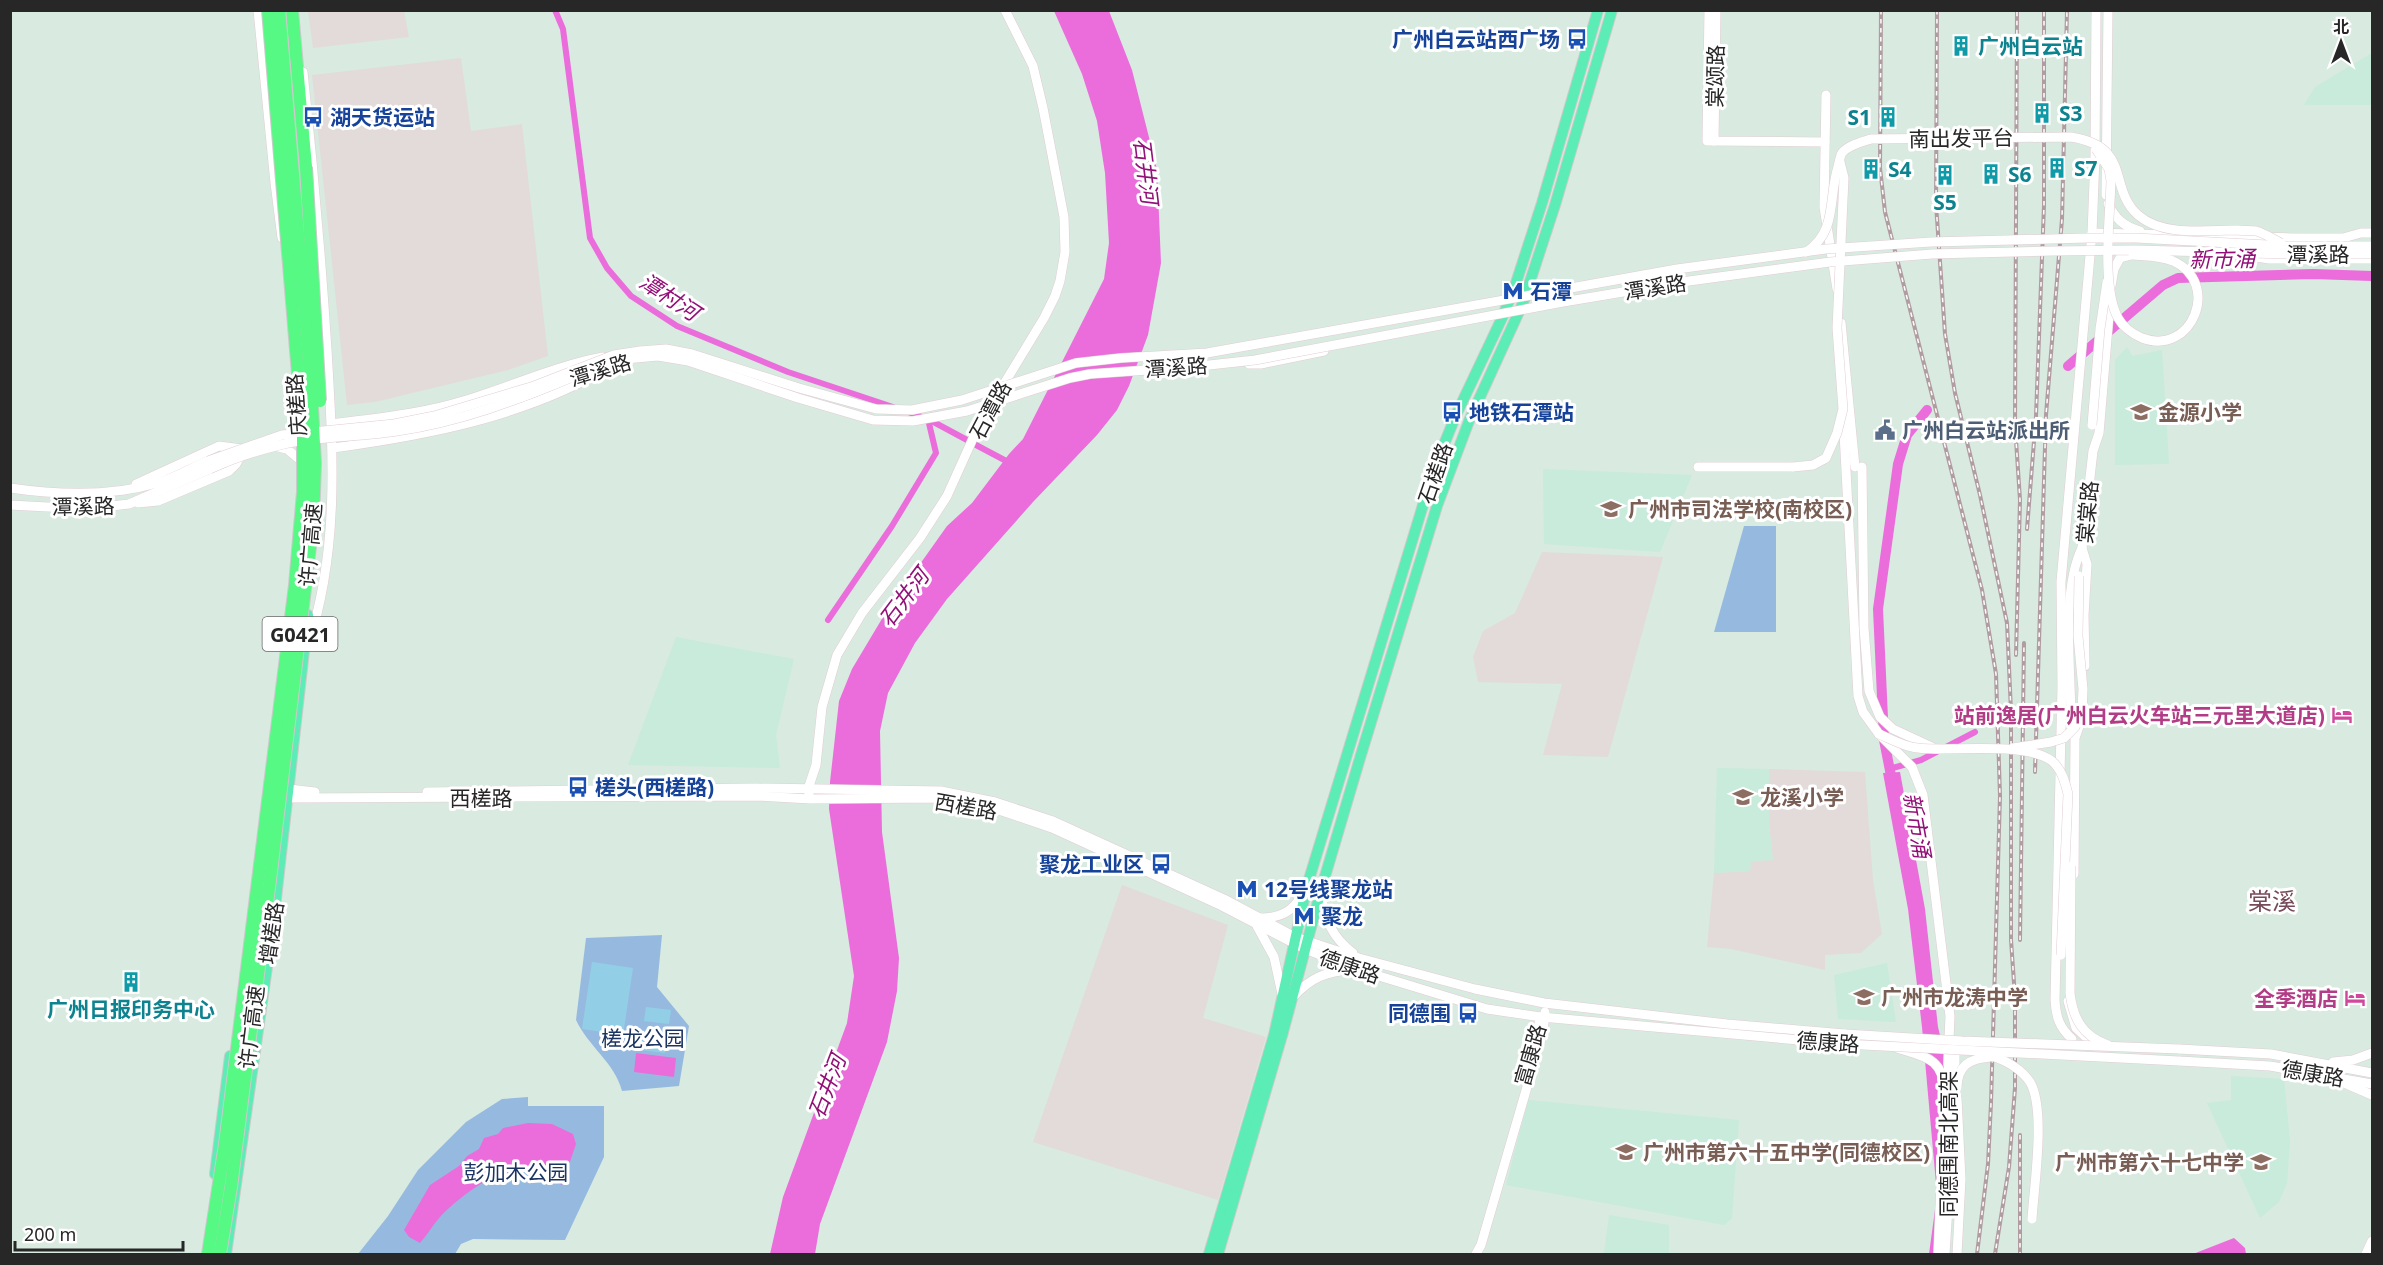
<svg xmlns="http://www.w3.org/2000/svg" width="2383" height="1265" viewBox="0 0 2383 1265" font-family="'Noto Sans','Noto Sans SC',sans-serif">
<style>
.industrial{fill:#e2dbda}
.education{fill:#c8ebdb}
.green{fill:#96badf}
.pitch{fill:#92cfe7}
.water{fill:#ea6ddb}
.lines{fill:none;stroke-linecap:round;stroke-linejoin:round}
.canal{stroke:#ea6ddb;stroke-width:6}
.river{stroke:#ea6ddb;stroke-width:10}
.secondary-casing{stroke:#e0ced4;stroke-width:10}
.primary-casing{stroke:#cbcbcb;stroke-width:12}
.highway-casing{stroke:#cbcbcb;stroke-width:14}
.secondary{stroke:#fff;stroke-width:9}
.primary{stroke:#5cecb5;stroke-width:10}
.highway{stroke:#55f984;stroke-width:12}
.rail-casing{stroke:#b19ca2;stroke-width:4}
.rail{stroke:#fff;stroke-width:1.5;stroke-dasharray:4.5;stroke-linecap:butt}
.secondary-bridge-casing{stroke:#e0ced4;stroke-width:10;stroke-linecap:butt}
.highway-bridge-casing{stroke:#cbcbcb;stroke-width:14;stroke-linecap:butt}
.secondary-bridge{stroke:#fff;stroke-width:9}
.highway-bridge{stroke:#55f984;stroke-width:12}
.labels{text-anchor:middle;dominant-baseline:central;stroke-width:6;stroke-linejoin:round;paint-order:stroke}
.shield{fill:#fff;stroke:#686868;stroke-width:1.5}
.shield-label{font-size:20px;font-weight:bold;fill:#272727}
.transit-label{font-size:21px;font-weight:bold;fill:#164399;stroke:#fff;text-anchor:start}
.culture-label{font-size:21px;font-weight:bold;fill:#0d838f;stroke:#fff;text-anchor:start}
.street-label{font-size:21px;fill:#272727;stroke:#fff}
.education-label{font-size:21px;font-weight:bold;fill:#785e54;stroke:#fff;text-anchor:start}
.service-label{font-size:21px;font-weight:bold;fill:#4e5e75;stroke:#fff;text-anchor:start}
.hotel-label{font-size:21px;font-weight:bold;fill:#b23c85;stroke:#fff;text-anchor:end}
.park-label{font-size:21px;fill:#1b3461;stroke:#fff}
.water-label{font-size:22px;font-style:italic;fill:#921178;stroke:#fff}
.quarter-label{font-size:24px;fill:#764a58;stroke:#fff}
</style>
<rect width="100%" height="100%" fill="#d9eae0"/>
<g class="industrial">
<path d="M 308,11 L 404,11 L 409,37 L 313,48 Z"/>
<path d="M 461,58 L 471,131 L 522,124 L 548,356 L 508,370 L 375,402 L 347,405 L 312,75 Z"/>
<path d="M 1542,552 L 1663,557 L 1608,757 L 1543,755 L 1562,684 L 1478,682 L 1473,657 L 1483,631 L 1515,613 Z"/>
<path d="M 1769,769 L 1865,772 L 1873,880 L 1882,934 L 1861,953 L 1825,955 L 1825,970 L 1731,949 L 1707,947 L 1714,873 L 1750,871 L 1751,861 L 1773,860 L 1769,825 Z"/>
<path d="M 1122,885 L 1228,925 L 1203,1018 L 1266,1037 L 1218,1200 L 1033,1142 Z"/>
</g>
<g class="education">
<path d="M 2372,53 L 2372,105 L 2304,105 L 2315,87 Z"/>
<path d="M 2127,347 L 2132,356 L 2162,350 L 2169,464 L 2115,465 L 2115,360 Z"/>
<path d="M 1543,469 L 1692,475 L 1660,552 L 1544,544 Z"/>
<path d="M 676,637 L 794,659 L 776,735 L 780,768 L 628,765 Z"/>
<path d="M 1717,768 L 1769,769 L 1769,825 L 1773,860 L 1751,861 L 1750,871 L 1714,873 Z"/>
<path d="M 1887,963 L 1896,1022 L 1838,1019 L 1834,975 Z"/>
<path d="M 2231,1076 L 2284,1079 L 2290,1141 L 2287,1183 L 2279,1202 L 2260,1218 L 2207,1103 L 2231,1100 Z"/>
<path d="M 1528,1100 L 1739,1120 L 1732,1218 L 1724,1225 L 1506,1185 Z"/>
<path d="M 1609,1215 L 1669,1225 L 1669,1254 L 1604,1254 Z"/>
</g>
<g class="green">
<path d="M 1744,526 L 1776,526 L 1776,632 L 1714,632 Z"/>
<path d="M 662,935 L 657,987 L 689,1026 L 679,1086 L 622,1091 C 615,1063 588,1046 576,1020 L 586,938 Z"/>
<path d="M 528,1097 L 528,1106 L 604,1106 L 604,1157 L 565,1240 L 473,1239 L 461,1244 L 455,1254 L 358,1254 L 388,1216 L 418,1170 L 466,1122 L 502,1099 Z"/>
</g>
<g class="pitch">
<path d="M 592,962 L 633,968 L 623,1035 L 582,1029 Z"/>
<path d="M 646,1007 L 671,1010 L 669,1024 L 644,1021 Z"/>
<path d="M 643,1036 L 667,1039 L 665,1053 L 641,1050 Z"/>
</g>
<g class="water">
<path d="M 1054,11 L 1109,11 L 1132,70 L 1157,169 L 1161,263 L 1148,335 L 1129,386 L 1117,410 L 1097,435 L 1033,502 L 947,599 L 915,643 L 888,693 L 880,731 L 882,832 L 899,958 L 897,991 L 887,1042 L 820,1224 L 815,1254 L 770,1254 L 783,1197 L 847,1023 L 854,976 L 829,809 L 830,782 L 839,701 L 852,669 L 886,612 L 947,526 L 972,503 L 1009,454 L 1023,439 L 1104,279 L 1109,243 L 1105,173 L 1097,121 L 1082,74 Z"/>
<path d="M 1900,772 L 1925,909 L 1938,1027 L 1946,1060 L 1952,1169 L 1947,1254 L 1929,1254 L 1937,1195 L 1922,1027 L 1908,909 L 1883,773 Z"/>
<path d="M 636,1053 L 676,1058 L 674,1077 L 634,1072 Z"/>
<path d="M 528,1123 L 552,1124 L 573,1134 L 576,1144 L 562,1185 C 549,1179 538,1172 523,1171 C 496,1168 458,1198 440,1217 C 433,1225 427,1235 420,1243 L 409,1237 L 404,1230 L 430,1185 L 459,1166 L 467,1156 L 479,1149 L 484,1138 L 498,1134 L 503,1128 Z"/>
<path d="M 2234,1238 L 2245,1248 L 2246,1254 L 2193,1254 Z"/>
</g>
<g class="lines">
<g class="canal">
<path d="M 555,10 L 563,29 L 590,238 L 607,268 L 631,296 L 677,326 L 788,372 L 893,407"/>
<path d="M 908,412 L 928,419 L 967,440"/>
<path d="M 976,445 L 1010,463"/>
<path d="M 828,620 L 892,526 L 936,453 L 928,419"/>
<path d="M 1889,769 L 1921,760 L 1975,732"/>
</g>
<g class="river">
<path d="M 2068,366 L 2163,285 L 2178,278 L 2313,274 L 2372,276"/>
<path d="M 1893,786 L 1884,740 L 1878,609 L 1898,464 L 1907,435 L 1927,410"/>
</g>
<g class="secondary-casing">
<g id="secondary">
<path d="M 258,10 L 275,183 L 282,238"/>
<path d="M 1709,10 L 1707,141 L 1825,142"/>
<path d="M 303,72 C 313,165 321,257 327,350 C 333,451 340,551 307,648"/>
<path d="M 1826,95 L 1824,207 L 1837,289"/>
<path d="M 1714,141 L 1716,10"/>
<path d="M 2106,195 L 2108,10"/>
<path d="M 2108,204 C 2116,219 2123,226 2140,231"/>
<path d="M 2092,233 L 2293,238 L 2343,238 L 2361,233 L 2372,233"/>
<path d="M 2251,256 L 2269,259 L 2372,259"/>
<path d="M 2111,286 L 2114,269 L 2120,258 L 2139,253"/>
<path d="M 1841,323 L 1855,467"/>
<path d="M 1249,364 L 1261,364 L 1324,351"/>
<path d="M 1843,414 L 1858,696 L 1863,712 L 1879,734 L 1912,767 L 1923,795 L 1950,1016 L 1948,1063 L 1952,1102 L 1952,1143 L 1945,1254"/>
<path d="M 332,424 C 376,418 421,414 463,401 C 510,387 555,366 603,357"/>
<path d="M 274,446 L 287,449 L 299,459"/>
<path d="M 333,448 C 429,435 527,416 611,366"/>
<path d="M 1698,467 L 1793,467"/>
<path d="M 1862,467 L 1864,628 L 1869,691 L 1880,717 L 1893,729 L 1934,748"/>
<path d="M 136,484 L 219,446 L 242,449"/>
<path d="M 10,488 C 58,495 110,497 157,483 C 174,478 191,468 208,461"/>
<path d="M 138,503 L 158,501 L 229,471 L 236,464 L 241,455"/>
<path d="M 10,505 L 85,509 L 129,504 L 210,469"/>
<path d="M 2085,666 L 2084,615 L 2087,564 L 2082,548 L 2093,451 L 2099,433 L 2109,315 L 2108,296"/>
<path d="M 2074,736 L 2071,721 C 2071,673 2061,590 2082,548"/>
<path d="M 289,789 L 315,792"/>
<path d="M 427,792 L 756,788 L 941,791 L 995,802 L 1053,821 L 1224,899 L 1295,937 L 1359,958 L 1475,989 L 1544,1003 L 1727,1024 L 1845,1034"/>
<path d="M 809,794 L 808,789 L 816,765 L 822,707 L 837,655 L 862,613 L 920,538 L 947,496 L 979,425 L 1044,318 L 1055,296 L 1060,281 L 1065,252 L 1064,217 L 1043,108 L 1033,66 L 1005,10"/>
<path d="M 288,798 L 758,796 L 810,799 L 940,798 L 993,808 L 1052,828 L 1222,906 L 1305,949 L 1356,969 L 1487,1009 L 1541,1017 L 1844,1044"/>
<path d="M 2074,874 L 2075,738 L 2081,721"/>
<path d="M 1321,894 C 1325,920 1332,937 1353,953"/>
<path d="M 1261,918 C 1281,918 1293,911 1303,894"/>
<path d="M 1257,926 L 1274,957 L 1282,994"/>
<path d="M 1293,997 C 1311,977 1326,972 1353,969"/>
<path d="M 2068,1001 L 2076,1028 L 2089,1040"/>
<path d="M 2072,1039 C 2059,1027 2056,1017 2055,1000 L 2062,686 L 2061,582 L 2092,233 L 2095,157 L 2096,10"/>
<path d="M 1897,1048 C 1926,1057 1943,1058 1945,1092 L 1938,1254"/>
<path d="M 2179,1049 L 2271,1054 L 2372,1073"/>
<path d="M 2179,1061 L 2270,1066 L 2372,1084"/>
<path d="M 2333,1062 L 2353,1060 L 2372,1053"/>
<path d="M 1526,1067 L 1541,1017"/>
<path d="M 2342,1082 L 2372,1095"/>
<path d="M 1955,1084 L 1955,1044"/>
<path d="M 1957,1098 L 1961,1179 L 1957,1254"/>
<path d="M 1476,1254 L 1481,1245 L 1543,1032 L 1545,1012"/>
<path d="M 2366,1254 L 2372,1241"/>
</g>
</g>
<g class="primary-casing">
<g id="primary">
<path d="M 215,1174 L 230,1056"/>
<path d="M 226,1254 L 273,925 L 308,615"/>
<path d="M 1209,1254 L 1274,1035 L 1307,886 L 1434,469 L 1456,415 L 1502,318 L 1515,286 L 1542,203 L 1598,10"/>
<path d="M 1218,1254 L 1283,1032 L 1321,890 L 1360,758 L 1437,506 L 1469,421 L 1523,303 L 1555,205 L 1612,10"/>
</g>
</g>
<g class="highway-casing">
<path id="highway" d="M 292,10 L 306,167"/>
</g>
<use href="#secondary" class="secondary"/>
<use href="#primary" class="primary"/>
<use href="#highway" class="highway"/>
<g class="rail-casing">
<g id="rail">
<path d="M 1881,10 L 1880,168 L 1885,212 L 1982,590 L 1996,674 L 2000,796 L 1991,1103 L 1988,1164 L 1977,1254"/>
<path d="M 1937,10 L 1936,204 L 1945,334 L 1955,393 L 1980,495 L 2007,623 L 2011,711 L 2011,940 L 2015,997 L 2015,1088 L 2009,1167 L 1995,1254"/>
<path d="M 2027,529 L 2036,416 L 2044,205 L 2044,10"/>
<path d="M 2016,655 L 2020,500 L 2015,425 L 2017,10"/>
<path d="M 2035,772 L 2046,415 L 2062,219 L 2067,10"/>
<path d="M 2020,940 L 2024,643"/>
<path d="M 2020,1135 L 2020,1254"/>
</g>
</g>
<use href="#rail" class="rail"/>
<g class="secondary-bridge-casing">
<g id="secondary-bridge">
<path d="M 2096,149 L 2109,169 L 2111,181 C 2110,218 2101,286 2118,318 C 2123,327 2133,334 2142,338 C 2192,357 2222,283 2173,261 C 2161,256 2145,256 2133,255"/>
<path d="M 1806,252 C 1838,232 1828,197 1838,167 C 1839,163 1840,156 1842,153 C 1848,145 1862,142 1871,139 L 2071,137 C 2133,147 2107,187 2138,215 C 2163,237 2207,230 2237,230 C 2243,231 2250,230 2256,231 C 2264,233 2273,239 2281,243"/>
<path d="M 588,371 L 625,359 L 658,356 L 688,361 L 798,398 L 873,420 L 913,421 L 967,411 L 1070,378 L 1090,374 L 1191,367 L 1255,360 L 1563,302 L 1689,281 L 1830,262 L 1932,254 L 2054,251 L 2135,250 L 2288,254 L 2372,254"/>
<path d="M 2092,425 L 2100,329 L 2107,282"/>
<path d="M 208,461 L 282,435 L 394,424 L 434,416 L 534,386 L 614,355 L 640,351 L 666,349 L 692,354 L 799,388 L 876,409 L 912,410 L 962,400 L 1076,363 L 1121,358 L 1207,353 L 1677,269 L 1826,249 L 1931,242 L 2088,238 L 2136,238 L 2287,246 L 2372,246"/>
<path d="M 1793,467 L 1813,465 L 1826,458 L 1837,433 L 1843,409 L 1837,328 L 1844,178 L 1840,162"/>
<path d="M 210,469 C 234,458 259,450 284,444 C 320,436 360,437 397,431 C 459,422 518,400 575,376"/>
<path d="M 1879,734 C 1891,739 1904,747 1918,748 C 1951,752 2026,741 2052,761 C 2062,770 2065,782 2068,794 L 2061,955"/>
<path d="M 2013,748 L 2051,742 L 2064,738 L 2075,727 L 2082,711 L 2083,689 L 2078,636 L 2079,576"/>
<path d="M 2071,866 L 2070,993 C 2073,1018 2082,1036 2108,1045"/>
<path d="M 1845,1034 L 1962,1041 L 2179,1049"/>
<path d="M 1844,1044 L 2179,1061"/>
<path d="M 1992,1056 C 2007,1061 2021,1069 2030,1082 C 2046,1109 2034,1186 2032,1219"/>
<path d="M 1957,1087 C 1958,1065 1969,1059 1990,1057"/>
</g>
</g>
<g class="highway-bridge-casing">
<g id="highway-bridge">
<path d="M 306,167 L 320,401"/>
<path d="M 208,1254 L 225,1144 L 295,585 L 303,492 L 303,435 L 268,10"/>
<path d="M 220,1254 L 231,1187 L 270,880 L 313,522 L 315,463 L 311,387 L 279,10"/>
</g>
</g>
<use href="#secondary-bridge" class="secondary-bridge"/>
<use href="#highway-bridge" class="highway-bridge"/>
</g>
<defs>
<g id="bus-bare" transform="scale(1.62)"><path d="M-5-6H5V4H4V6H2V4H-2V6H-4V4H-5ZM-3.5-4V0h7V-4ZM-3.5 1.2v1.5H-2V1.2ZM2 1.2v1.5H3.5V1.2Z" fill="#1a4fb4" stroke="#fff" stroke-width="2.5" paint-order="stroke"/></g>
<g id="building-bare" transform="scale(1.62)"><path d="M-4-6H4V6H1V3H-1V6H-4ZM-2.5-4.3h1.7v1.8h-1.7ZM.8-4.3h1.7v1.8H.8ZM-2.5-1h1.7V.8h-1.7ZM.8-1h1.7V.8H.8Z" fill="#0f9aa8" stroke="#fff" stroke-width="2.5" paint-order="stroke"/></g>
<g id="metro-bare" transform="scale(1.62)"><path d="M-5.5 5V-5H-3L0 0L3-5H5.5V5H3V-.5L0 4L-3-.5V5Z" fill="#1a4fb4" stroke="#fff" stroke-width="2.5" paint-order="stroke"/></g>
<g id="school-bare" transform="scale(1.62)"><path d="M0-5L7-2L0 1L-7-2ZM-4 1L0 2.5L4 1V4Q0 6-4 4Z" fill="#8d6e63" stroke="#fff" stroke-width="2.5" paint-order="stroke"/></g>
<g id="civic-bare" transform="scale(1.62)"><path d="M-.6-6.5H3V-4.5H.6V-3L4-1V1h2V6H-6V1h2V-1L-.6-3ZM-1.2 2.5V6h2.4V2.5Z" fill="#5c6f8a" stroke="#fff" stroke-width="2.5" paint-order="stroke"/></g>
<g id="hotel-bare" transform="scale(1.62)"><path d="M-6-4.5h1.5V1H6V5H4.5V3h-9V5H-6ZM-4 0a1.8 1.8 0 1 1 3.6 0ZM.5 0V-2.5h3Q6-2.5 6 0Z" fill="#d1479c" stroke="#fff" stroke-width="2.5" paint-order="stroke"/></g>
</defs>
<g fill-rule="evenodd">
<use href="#bus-bare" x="1577" y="39"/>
<use href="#building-bare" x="1961" y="46"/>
<use href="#building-bare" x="2042" y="113"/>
<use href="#bus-bare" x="313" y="117"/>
<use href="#building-bare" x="1888" y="117"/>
<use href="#building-bare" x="2057" y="168"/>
<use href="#building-bare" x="1871" y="169"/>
<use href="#building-bare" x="1991" y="174"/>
<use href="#building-bare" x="1945" y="175"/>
<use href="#metro-bare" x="1513" y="291"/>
<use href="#bus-bare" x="1452" y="412"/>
<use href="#school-bare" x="2141" y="412"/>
<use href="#civic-bare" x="1885" y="430"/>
<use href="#school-bare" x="1611" y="509"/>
<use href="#hotel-bare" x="2342" y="715"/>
<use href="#bus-bare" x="578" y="787"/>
<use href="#school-bare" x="1743" y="797"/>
<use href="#bus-bare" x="1161" y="864"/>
<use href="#metro-bare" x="1247" y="889"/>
<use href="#metro-bare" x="1304" y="916"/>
<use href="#building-bare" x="131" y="982"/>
<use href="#school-bare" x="1864" y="997"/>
<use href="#hotel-bare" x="2355" y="998"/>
<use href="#bus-bare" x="1468" y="1013"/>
<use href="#school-bare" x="1626" y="1152"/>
<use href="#school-bare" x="2261" y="1162"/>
</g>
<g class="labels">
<rect class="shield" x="262.5" y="617" width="75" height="34" rx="4.5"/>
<g class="shield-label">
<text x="300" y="634">G0421</text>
</g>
<g class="transit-label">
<text x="1560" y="39" text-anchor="end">广州白云站西广场</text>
<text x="330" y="117">湖天货运站</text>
<text x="1530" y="291">石潭</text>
<text x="1469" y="412">地铁石潭站</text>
<text x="595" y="787">槎头(西槎路)</text>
<text x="1144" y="864" text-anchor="end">聚龙工业区</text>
<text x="1264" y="889">12号线聚龙站</text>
<text x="1321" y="916">聚龙</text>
<text x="1451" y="1013" text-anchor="end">同德围</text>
</g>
<g class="culture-label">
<text x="1978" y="46">广州白云站</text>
<text x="2059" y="113">S3</text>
<text x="1871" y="117" text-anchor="end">S1</text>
<text x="2074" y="168">S7</text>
<text x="1888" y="169">S4</text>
<text x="2008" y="174">S6</text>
<text x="1945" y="202" text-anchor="middle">S5</text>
<text x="131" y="1009" text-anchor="middle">广州日报印务中心</text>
</g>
<g class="street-label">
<text transform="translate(1715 76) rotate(-89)">棠颂路</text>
<text transform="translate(1961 138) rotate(-1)">南出发平台</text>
<text x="2318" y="254">潭溪路</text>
<text transform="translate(1655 287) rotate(-9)">潭溪路</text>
<text transform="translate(1176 367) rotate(-4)">潭溪路</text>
<text transform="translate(600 370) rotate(-17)">潭溪路</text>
<text transform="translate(296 405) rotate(-94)">庆槎路</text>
<text transform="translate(990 410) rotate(-62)">石潭路</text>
<text transform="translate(1435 473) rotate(-71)">石槎路</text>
<text transform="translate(83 506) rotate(-1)">潭溪路</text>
<text transform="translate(2087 512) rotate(-85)">棠棠路</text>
<text transform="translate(310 545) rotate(-85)">许广高速</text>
<text x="481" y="798">西槎路</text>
<text transform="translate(966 806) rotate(10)">西槎路</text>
<text transform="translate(271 933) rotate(-82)">增槎路</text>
<text transform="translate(1350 966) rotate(19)">德康路</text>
<text transform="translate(251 1027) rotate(-83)">许广高速</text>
<text transform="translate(1828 1042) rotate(4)">德康路</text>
<text transform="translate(1530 1055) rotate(-74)">富康路</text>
<text transform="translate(2313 1073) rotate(10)">德康路</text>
<text transform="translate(1948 1144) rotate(-90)">同德围南北高架</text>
</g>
<g class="education-label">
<text x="2158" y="412">金源小学</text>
<text x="1628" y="509">广州市司法学校(南校区)</text>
<text x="1760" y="797">龙溪小学</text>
<text x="1881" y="997">广州市龙涛中学</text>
<text x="1643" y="1152">广州市第六十五中学(同德校区)</text>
<text x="2244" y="1162" text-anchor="end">广州市第六十七中学</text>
</g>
<g class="service-label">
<text x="1902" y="430">广州白云站派出所</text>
</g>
<g class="hotel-label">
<text x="2325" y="715">站前逸居(广州白云火车站三元里大道店)</text>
<text x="2338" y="998">全季酒店</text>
</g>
<g class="park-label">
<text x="643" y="1038">槎龙公园</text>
<text x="516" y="1172">彭加木公园</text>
</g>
<g class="water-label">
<text transform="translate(1147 171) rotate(83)">石井河</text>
<text transform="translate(2222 258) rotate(-1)">新市涌</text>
<text transform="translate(670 296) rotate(33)">潭村河</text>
<text transform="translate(903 597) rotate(-53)">石井河</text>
<text transform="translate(1918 825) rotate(80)">新市涌</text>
<text transform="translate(826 1086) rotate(-69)">石井河</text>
</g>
<g class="quarter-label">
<text x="2272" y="900">棠溪</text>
</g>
</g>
<rect width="2383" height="1265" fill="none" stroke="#272727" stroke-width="24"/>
<g transform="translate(2341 42)" stroke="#ffffff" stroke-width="4.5" paint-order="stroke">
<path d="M0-4.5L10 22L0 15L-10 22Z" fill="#272727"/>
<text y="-9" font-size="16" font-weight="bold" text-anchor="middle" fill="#272727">北</text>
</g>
<path d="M15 1241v9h168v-9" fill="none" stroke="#272727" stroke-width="3"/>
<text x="24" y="1241" font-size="18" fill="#272727" stroke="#ffffff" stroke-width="4.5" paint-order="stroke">200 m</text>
</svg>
